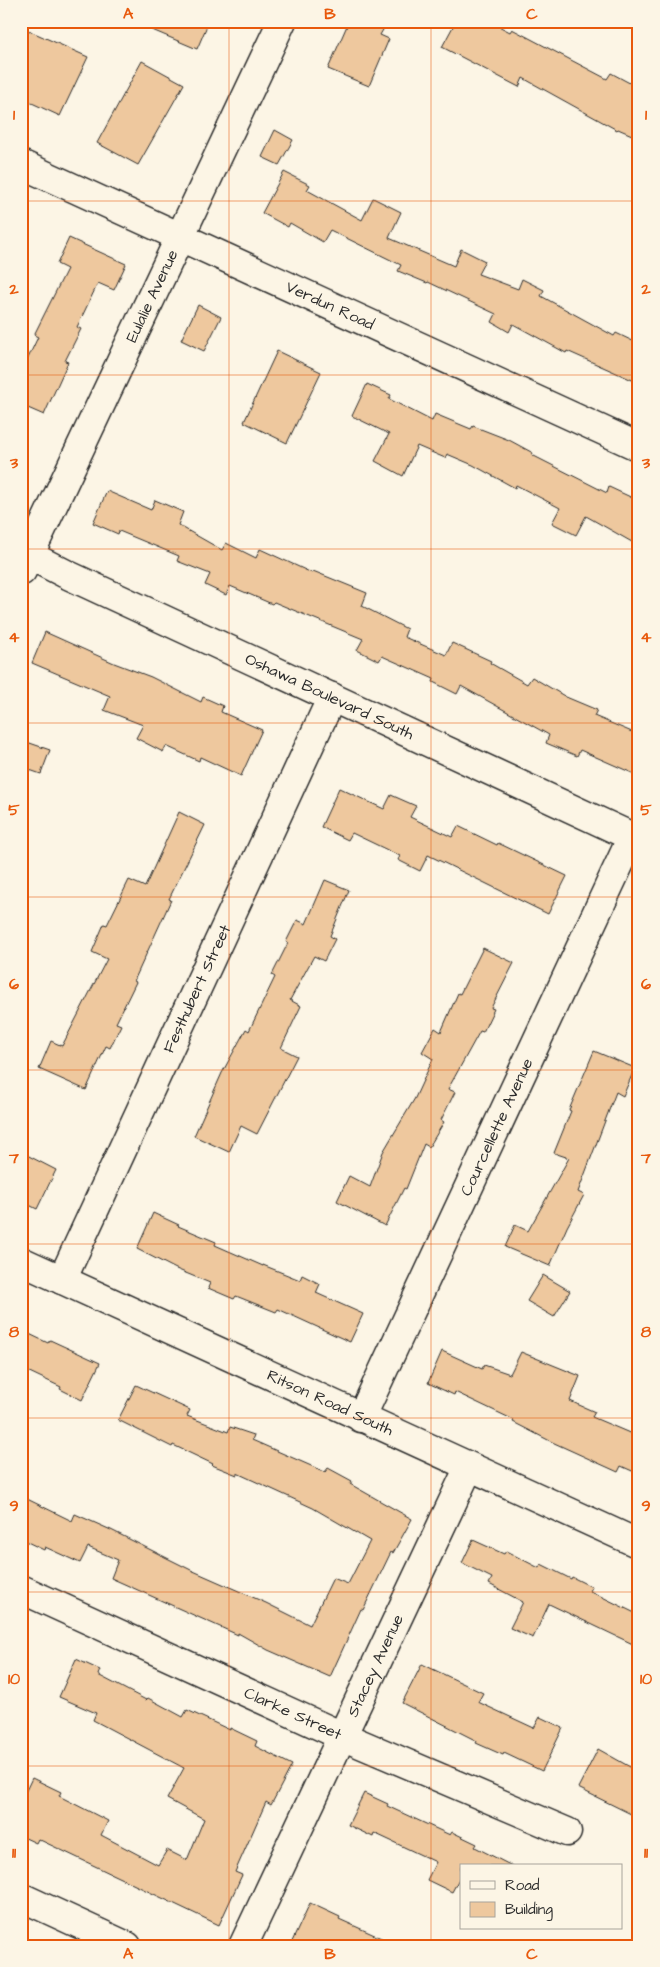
<svg xmlns="http://www.w3.org/2000/svg" width="660" height="1967" viewBox="0 0 660 1967" font-family="'Architects Daughter',sans-serif">
<style>
.building{fill:#eec89e;stroke:#2b2b2b}
.lines{fill:none;stroke-linecap:round;stroke-linejoin:round}
.street-casing{stroke:#2b2b2b;stroke-width:31}
.secondary-casing{stroke:#2b2b2b;stroke-width:31}
.street{stroke:#fcf5e5;stroke-width:28}
.secondary{stroke:#fcf5e5;stroke-width:28}
.grid{fill:none;stroke:#e8590c;stroke-width:1;stroke-opacity:0.55}
.labels{text-anchor:middle;dominant-baseline:central;stroke-width:4;stroke-linejoin:round;paint-order:stroke}
.street-label{font-size:16px;fill:#2b2b2b;stroke:#fcf5e5}
.neatline{fill:none;stroke:#e8590c;stroke-width:2}
.grid-label{font-size:16px;text-anchor:middle;font-weight:bold;fill:#e8590c}
</style>
<rect width="100%" height="100%" fill="#fcf5e5"/>
<filter id="ink" filterUnits="userSpaceOnUse"><feTurbulence type="fractalNoise" baseFrequency=".02" numOctaves="2"/><feDisplacementMap in="SourceGraphic" scale="10" xChannelSelector="R" yChannelSelector="G"/><feConvolveMatrix kernelMatrix="1 2 1 2 8 2 1 2 1" color-interpolation-filters="sRGB"/></filter>
<g filter="url(#ink)">
<g class="building">
<path d="M 131,21 L 209,21 L 197,49 Z"/>
<path d="M 349,21 L 388,21 L 380,35 L 389,39 L 369,86 L 328,69 Z"/>
<path d="M 456,21 L 489,21 L 510,32 L 512,29 L 607,79 L 611,73 L 639,88 L 639,138 L 618,129 L 617,130 L 523,78 L 519,87 L 442,47 Z"/>
<path d="M 21,27 L 88,57 L 60,116 L 21,98 Z"/>
<path d="M 142,61 L 184,84 L 138,165 L 97,143 Z"/>
<path d="M 275,130 L 293,140 L 279,165 L 262,157 Z"/>
<path d="M 284,172 L 310,185 L 307,190 L 362,220 L 373,198 L 401,212 L 389,238 L 454,266 L 461,249 L 485,261 L 478,274 L 518,289 L 522,279 L 544,290 L 541,296 L 614,336 L 616,333 L 639,344 L 639,383 L 567,351 L 566,353 L 513,324 L 509,332 L 492,322 L 496,314 L 428,282 L 427,283 L 398,271 L 401,265 L 330,230 L 323,242 L 290,223 L 288,227 L 262,213 Z"/>
<path d="M 69,238 L 126,264 L 114,290 L 98,283 L 77,327 L 81,329 L 65,361 L 68,362 L 44,415 L 21,405 L 21,373 L 38,337 L 34,335 L 67,269 L 57,264 Z"/>
<path d="M 198,305 L 221,317 L 204,351 L 181,340 Z"/>
<path d="M 277,351 L 321,372 L 287,443 L 244,422 Z"/>
<path d="M 367,384 L 391,395 L 389,399 L 432,421 L 435,414 L 471,429 L 473,426 L 509,440 L 533,453 L 532,455 L 607,493 L 609,487 L 639,501 L 639,546 L 586,516 L 576,535 L 552,523 L 560,508 L 516,485 L 515,488 L 473,465 L 447,454 L 445,458 L 417,446 L 403,476 L 375,461 L 389,434 L 352,416 Z"/>
<path d="M 107,491 L 151,510 L 155,500 L 183,512 L 178,525 L 222,550 L 226,543 L 256,558 L 260,549 L 312,573 L 313,571 L 367,593 L 362,606 L 407,629 L 404,637 L 446,655 L 452,643 L 491,661 L 490,663 L 527,684 L 532,677 L 566,697 L 597,710 L 594,716 L 639,735 L 639,776 L 580,750 L 577,756 L 546,743 L 549,735 L 461,686 L 457,694 L 433,682 L 434,679 L 382,656 L 379,661 L 357,650 L 363,639 L 274,602 L 272,604 L 230,586 L 226,595 L 205,585 L 210,574 L 177,561 L 179,556 L 119,531 L 118,534 L 93,523 Z"/>
<path d="M 45,632 L 114,663 L 151,677 L 201,702 L 203,697 L 223,706 L 221,712 L 262,730 L 241,776 L 200,757 L 199,761 L 166,746 L 163,752 L 136,738 L 143,725 L 104,710 L 110,696 L 32,663 Z"/>
<path d="M 21,740 L 50,750 L 41,774 L 21,767 Z"/>
<path d="M 339,788 L 384,809 L 391,795 L 416,806 L 410,817 L 452,837 L 458,826 L 497,845 L 498,843 L 567,876 L 548,914 L 428,855 L 420,871 L 398,860 L 400,856 L 352,833 L 348,840 L 321,827 Z"/>
<path d="M 179,812 L 205,825 L 169,899 L 171,900 L 134,981 L 136,982 L 116,1023 L 121,1025 L 110,1048 L 106,1046 L 86,1090 L 39,1069 L 51,1041 L 62,1046 L 107,959 L 92,952 L 104,924 L 107,925 L 129,880 L 145,887 Z"/>
<path d="M 325,880 L 349,890 L 330,936 L 335,939 L 324,961 L 314,956 L 290,1000 L 301,1006 L 281,1048 L 297,1056 L 257,1134 L 241,1126 L 229,1152 L 194,1136 L 222,1073 L 246,1029 L 249,1031 L 275,977 L 272,975 L 288,943 L 286,942 L 297,920 L 306,924 Z"/>
<path d="M 483,948 L 514,963 L 491,1008 L 494,1009 L 483,1032 L 480,1031 L 448,1089 L 455,1092 L 441,1120 L 444,1122 L 429,1147 L 424,1144 L 406,1189 L 404,1188 L 385,1226 L 337,1201 L 349,1176 L 370,1187 L 383,1152 L 415,1098 L 433,1059 L 422,1052 L 435,1028 L 441,1032 L 458,993 L 460,994 Z"/>
<path d="M 594,1051 L 635,1068 L 623,1096 L 616,1092 L 578,1192 L 584,1195 L 567,1227 L 550,1266 L 505,1247 L 515,1225 L 528,1231 L 569,1158 L 554,1153 L 571,1111 L 569,1110 Z"/>
<path d="M 21,1152 L 56,1170 L 37,1209 L 21,1201 Z"/>
<path d="M 153,1213 L 179,1225 L 178,1226 L 216,1242 L 215,1245 L 263,1266 L 263,1265 L 300,1280 L 302,1275 L 320,1284 L 316,1293 L 363,1314 L 350,1342 L 278,1309 L 276,1312 L 236,1296 L 234,1299 L 208,1288 L 210,1283 L 176,1269 L 137,1249 Z"/>
<path d="M 543,1275 L 570,1291 L 554,1317 L 527,1301 Z"/>
<path d="M 21,1330 L 48,1343 L 50,1340 L 100,1363 L 82,1400 L 60,1389 L 61,1387 L 21,1368 Z"/>
<path d="M 442,1351 L 482,1369 L 484,1365 L 510,1374 L 521,1352 L 580,1376 L 570,1401 L 595,1412 L 592,1417 L 639,1437 L 639,1474 L 621,1466 L 618,1472 L 552,1442 L 513,1422 L 514,1420 L 455,1392 L 454,1395 L 428,1383 Z"/>
<path d="M 136,1385 L 190,1410 L 187,1416 L 228,1432 L 230,1427 L 254,1435 L 252,1440 L 325,1472 L 328,1468 L 352,1481 L 350,1484 L 412,1519 L 393,1553 L 391,1552 L 363,1610 L 361,1609 L 330,1677 L 268,1650 L 238,1633 L 238,1635 L 111,1578 L 118,1560 L 88,1547 L 80,1563 L 45,1547 L 44,1550 L 21,1539 L 21,1496 L 72,1521 L 75,1514 L 111,1530 L 191,1570 L 266,1603 L 310,1625 L 333,1578 L 348,1584 L 370,1541 L 313,1508 L 237,1473 L 237,1475 L 212,1465 L 213,1464 L 173,1445 L 172,1447 L 118,1420 Z"/>
<path d="M 473,1540 L 504,1554 L 506,1551 L 539,1568 L 541,1564 L 571,1579 L 572,1577 L 592,1587 L 590,1591 L 639,1615 L 639,1647 L 549,1604 L 533,1638 L 510,1628 L 523,1602 L 489,1584 L 492,1578 L 462,1563 Z"/>
<path d="M 76,1659 L 100,1670 L 98,1675 L 146,1700 L 148,1698 L 183,1717 L 187,1710 L 230,1730 L 230,1728 L 257,1741 L 255,1746 L 292,1765 L 271,1805 L 266,1802 L 235,1872 L 242,1875 L 219,1925 L 38,1839 L 36,1843 L 21,1836 L 21,1801 L 32,1778 L 61,1792 L 59,1796 L 108,1821 L 101,1835 L 158,1865 L 167,1850 L 187,1860 L 204,1819 L 167,1799 L 184,1768 L 93,1720 L 96,1713 L 59,1697 Z"/>
<path d="M 422,1664 L 483,1693 L 478,1702 L 534,1728 L 540,1717 L 563,1728 L 542,1771 L 504,1753 L 503,1755 L 476,1743 L 477,1741 L 402,1703 Z"/>
<path d="M 598,1749 L 639,1772 L 639,1804 L 633,1815 L 578,1788 Z"/>
<path d="M 364,1793 L 388,1804 L 387,1806 L 450,1835 L 452,1832 L 477,1844 L 475,1847 L 512,1866 L 461,1866 L 461,1875 L 452,1892 L 427,1880 L 436,1862 L 374,1833 L 373,1837 L 348,1825 Z"/>
<path d="M 310,1903 L 340,1917 L 339,1919 L 399,1946 L 290,1946 Z"/>
</g>
<g class="lines">
<g class="street-casing">
<g id="street">
<path id="s1" d="M 21,164 L 639,447"/>
<path id="s2" d="M 21,551 L 68,575 L 639,840"/>
<path id="s3" d="M 22,571 L 282,21"/>
<path id="s4" d="M 62,1280 L 332,697"/>
<path id="s5" d="M 361,1418 L 632,837"/>
<path id="s6" d="M 21,1589 L 342,1736 L 567,1832"/>
<path d="M 21,1897 L 127,1946"/>
<path id="s7" d="M 243,1946 L 469,1467"/>
</g>
</g>
<g class="secondary-casing">
<g id="secondary">
<path id="s8" d="M 21,1261 L 639,1544"/>
</g>
</g>
<use href="#street" class="street"/>
<use href="#secondary" class="secondary"/>
</g>
</g>
<path class="grid" d="M 229,21 L 229,1946M 431,21 L 431,1946M 21,201 L 639,201M 21,375 L 639,375M 21,549 L 639,549M 21,723 L 639,723M 21,897 L 639,897M 21,1070 L 639,1070M 21,1244 L 639,1244M 21,1418 L 639,1418M 21,1592 L 639,1592M 21,1766 L 639,1766"/>
<g class="labels">
<g class="street-label">
<text stroke="none"><textPath href="#s3" startOffset="304">Eulalie Avenue</textPath></text>
<text stroke="none"><textPath href="#s1" startOffset="340">Verdun Road</textPath></text>
<text stroke="none"><textPath href="#s2" startOffset="341">Oshawa Boulevard South</textPath></text>
<text stroke="none"><textPath href="#s4" startOffset="321">Festhubert Street</textPath></text>
<text stroke="none"><textPath href="#s5" startOffset="321">Courcellette Avenue</textPath></text>
<text stroke="none"><textPath href="#s8" startOffset="340">Ritson Road South</textPath></text>
<text stroke="none"><textPath href="#s7" startOffset="310">Stacey Avenue</textPath></text>
<text stroke="none"><textPath href="#s6" startOffset="299">Clarke Street</textPath></text>
</g>
</g>
<rect width="660" height="1967" fill="none" stroke="#fcf5e5" stroke-width="55"/>
<rect x="460" y="1864" width="162" height="65" fill="#fcf5e5" stroke="#a8a49b"/>
<rect x="470" y="1881" width="25" height="8" fill="#fcf5e5" stroke="#a8a49b"/>
<text x="505" y="1890" font-size="15" fill="#2b2b2b">Road</text>
<rect x="470" y="1902" width="25" height="15" fill="#eec89e" stroke="#a8a49b"/>
<text x="505" y="1914" font-size="15" fill="#2b2b2b">Building</text>
<rect x="28" y="28" width="604" height="1912" class="neatline"/>
<g class="grid-label">
<text x="128" y="19">A</text>
<text x="330" y="19">B</text>
<text x="532" y="19">C</text>
<text x="14" y="120">1</text>
<text x="646" y="120">1</text>
<text x="14" y="294">2</text>
<text x="646" y="294">2</text>
<text x="14" y="468">3</text>
<text x="646" y="468">3</text>
<text x="14" y="642">4</text>
<text x="646" y="642">4</text>
<text x="14" y="815">5</text>
<text x="646" y="815">5</text>
<text x="14" y="989">6</text>
<text x="646" y="989">6</text>
<text x="14" y="1163">7</text>
<text x="646" y="1163">7</text>
<text x="14" y="1337">8</text>
<text x="646" y="1337">8</text>
<text x="14" y="1511">9</text>
<text x="646" y="1511">9</text>
<text x="14" y="1684">10</text>
<text x="646" y="1684">10</text>
<text x="14" y="1858">11</text>
<text x="646" y="1858">11</text>
<text x="128" y="1959">A</text>
<text x="330" y="1959">B</text>
<text x="532" y="1959">C</text>
</g>
</svg>
